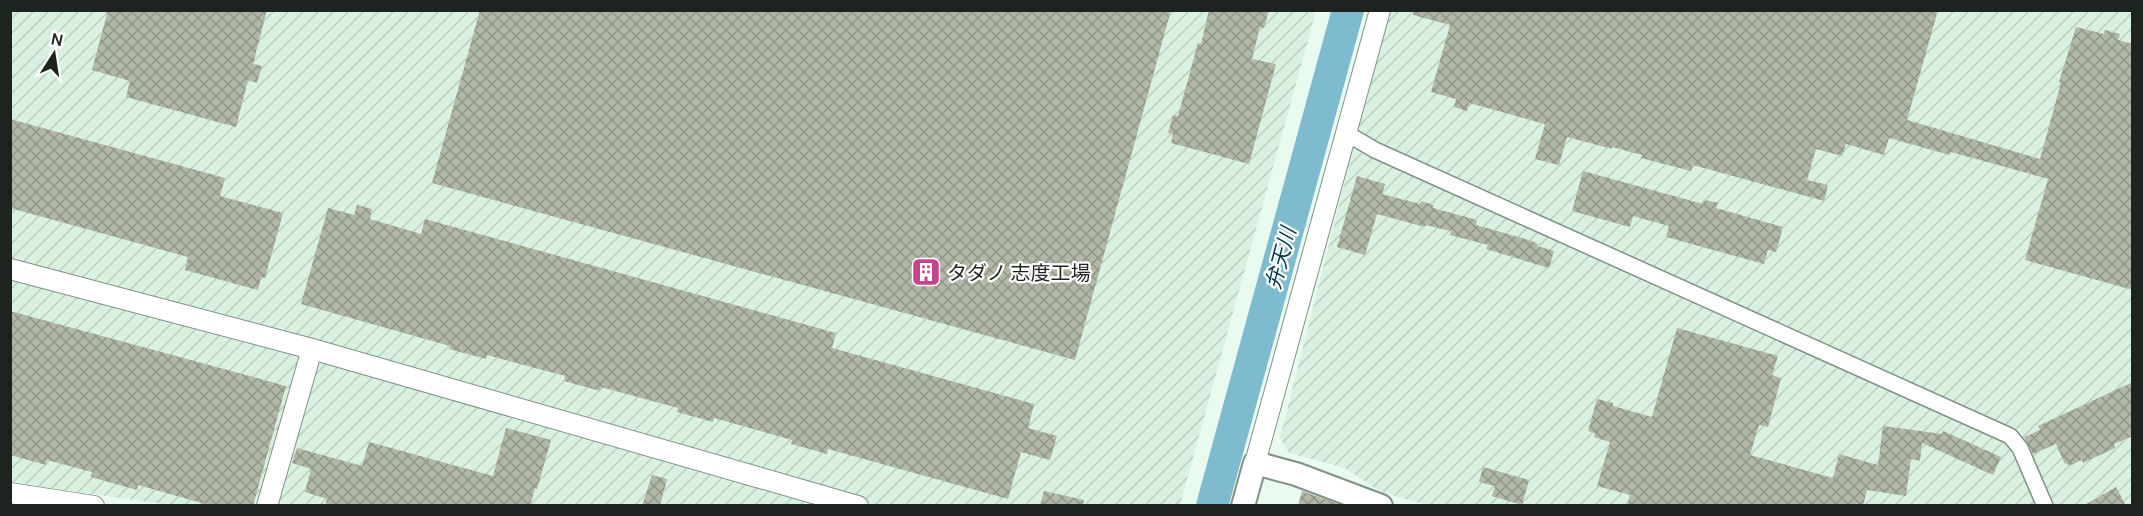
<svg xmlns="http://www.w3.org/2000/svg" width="2143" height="516" viewBox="0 0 2143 516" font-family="Manrope,'Noto Sans JP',sans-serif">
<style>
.industrial{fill:url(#industrial-furrows)}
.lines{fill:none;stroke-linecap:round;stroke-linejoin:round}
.river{stroke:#7fbbcf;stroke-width:32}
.building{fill:url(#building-cross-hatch)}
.minor-casing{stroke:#819186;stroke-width:18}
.tertiary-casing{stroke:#819186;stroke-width:22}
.secondary-casing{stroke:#819186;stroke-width:26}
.minor{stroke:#fff;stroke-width:15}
.tertiary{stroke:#fff;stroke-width:20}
.secondary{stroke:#fff;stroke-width:22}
.labels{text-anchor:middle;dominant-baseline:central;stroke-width:4.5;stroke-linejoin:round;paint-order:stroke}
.poi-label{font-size:20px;fill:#1d231f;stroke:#fff;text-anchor:start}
.water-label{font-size:21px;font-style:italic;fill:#003948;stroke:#fff}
</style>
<defs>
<pattern id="industrial-furrows" width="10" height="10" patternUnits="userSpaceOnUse" patternTransform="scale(1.5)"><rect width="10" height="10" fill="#d9f1e0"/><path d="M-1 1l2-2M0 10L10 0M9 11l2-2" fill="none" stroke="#bacec0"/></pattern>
<pattern id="building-cross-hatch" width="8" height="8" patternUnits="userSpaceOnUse" patternTransform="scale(1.5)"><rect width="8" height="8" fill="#b2b8a7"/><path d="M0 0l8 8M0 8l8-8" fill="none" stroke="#909587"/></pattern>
</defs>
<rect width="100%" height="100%" fill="#e9faee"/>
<g class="industrial">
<path d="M 11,11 L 1316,11 L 1180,505 L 176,506 L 11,482 Z"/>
<path d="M 1388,11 L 2132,11 L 2132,505 L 1426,505 L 1379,491 L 1345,468 L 1289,453 L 1280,438 Z"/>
</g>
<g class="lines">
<path class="river" d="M 1212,506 L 1348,10"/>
</g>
<g class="building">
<path d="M 108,10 L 267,10 L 253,64 L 262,66 L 257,83 L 248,80 L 236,127 L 126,97 L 130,81 L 92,70 Z"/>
<path d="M 480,10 L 1171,10 L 1075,360 L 432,183 Z"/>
<path d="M 1209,10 L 1269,10 L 1264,28 L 1260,27 L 1252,59 L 1276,64 L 1249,164 L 1171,143 L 1173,134 L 1168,133 L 1173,115 L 1178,116 L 1198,43 L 1201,44 Z"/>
<path d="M 1414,10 L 1938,10 L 1907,120 L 2040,159 L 2061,83 L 2059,82 L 2076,27 L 2104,34 L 2105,30 L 2120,34 L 2118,40 L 2133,44 L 2133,290 L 2025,260 L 2048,179 L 1951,152 L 1950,155 L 1889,138 L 1884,155 L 1846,144 L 1842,156 L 1816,149 L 1807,180 L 1828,185 L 1824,201 L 1693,165 L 1691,171 L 1641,158 L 1642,155 L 1612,147 L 1612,149 L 1567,137 L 1559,165 L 1535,159 L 1545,124 L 1469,103 L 1467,111 L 1454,107 L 1456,99 L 1431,92 L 1450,25 L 1413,15 Z"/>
<path d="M 10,119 L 225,178 L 220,196 L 283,213 L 265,278 L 261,277 L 258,290 L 185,270 L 188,257 L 10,208 Z"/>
<path d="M 1583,171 L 1703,204 L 1705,200 L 1718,203 L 1716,208 L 1783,227 L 1776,252 L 1768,250 L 1764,264 L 1666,237 L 1669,226 L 1633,216 L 1630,227 L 1572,211 Z"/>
<path d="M 1357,176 L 1385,184 L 1382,194 L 1420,204 L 1421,201 L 1434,205 L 1433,208 L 1477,220 L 1476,225 L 1532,241 L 1538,244 L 1537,246 L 1554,251 L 1549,268 L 1486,249 L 1488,245 L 1450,235 L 1451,231 L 1425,225 L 1425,227 L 1377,214 L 1365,255 L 1337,247 Z"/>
<path d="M 357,205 L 372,209 L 370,219 L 421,234 L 425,219 L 836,333 L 832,348 L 1034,404 L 1028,428 L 1057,436 L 1050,460 L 1021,452 L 1008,499 L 828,449 L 827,454 L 791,444 L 792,440 L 714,418 L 713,422 L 677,412 L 678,408 L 601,387 L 600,391 L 564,381 L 565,376 L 487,355 L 486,359 L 449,349 L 450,346 L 301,304 L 328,208 L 354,215 Z"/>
<path d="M 10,311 L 286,386 L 253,506 L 212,506 L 138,485 L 137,490 L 91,477 L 92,472 L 47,460 L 46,465 L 10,455 Z"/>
<path d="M 1677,328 L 1778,356 L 1772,375 L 1781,378 L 1768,427 L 1759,425 L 1750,455 L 1833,478 L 1839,454 L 1878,465 L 1883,426 L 1942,434 L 1943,431 L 2001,457 L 1993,475 L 1922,443 L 1920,461 L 1911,459 L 1906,496 L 1867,490 L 1863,506 L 1627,506 L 1630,495 L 1597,486 L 1610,442 L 1594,437 L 1595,433 L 1588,431 L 1597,399 L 1613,403 L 1613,406 L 1652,417 Z"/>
<path d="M 2133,382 L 2133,436 L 2114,444 L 2115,448 L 2083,463 L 2082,460 L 2069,466 L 2067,463 L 2065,464 L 2056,444 L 2033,454 L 2024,437 L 2040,430 L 2038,426 Z"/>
<path d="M 506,428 L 551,440 L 537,489 L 535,488 L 530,506 L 325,506 L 327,499 L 305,492 L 311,469 L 292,463 L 297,448 L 362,466 L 369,442 L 493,476 Z"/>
<path d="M 1483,467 L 1529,480 L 1522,505 L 1492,496 L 1495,486 L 1479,482 Z"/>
<path d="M 652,475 L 667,479 L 660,506 L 642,506 Z"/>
<path d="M 2116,487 L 2126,506 L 2083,506 Z"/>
<path d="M 1044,491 L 1084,500 L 1083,506 L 1040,506 Z"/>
<path d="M 1302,491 L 1341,505 L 1341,506 L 1298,506 Z"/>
</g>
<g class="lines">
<g class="minor-casing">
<path id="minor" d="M 1346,133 L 1375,150 L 2010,436 L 2020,448 L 2045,506"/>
</g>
<g class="tertiary-casing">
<g id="tertiary">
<path d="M 10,269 L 312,349 L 858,506"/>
<path d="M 1255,463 L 1380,10"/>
<path d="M 10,493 L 94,506"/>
<path d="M 267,506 L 312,349"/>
</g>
</g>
<g class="secondary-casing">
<path id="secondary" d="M 1243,506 L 1255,463 L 1296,474 L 1381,506"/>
</g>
<use href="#minor" class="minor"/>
<use href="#tertiary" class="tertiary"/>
<use href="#secondary" class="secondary"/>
</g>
<defs>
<g id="building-square" transform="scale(1.5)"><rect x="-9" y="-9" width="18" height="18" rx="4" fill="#c6448b" stroke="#fff"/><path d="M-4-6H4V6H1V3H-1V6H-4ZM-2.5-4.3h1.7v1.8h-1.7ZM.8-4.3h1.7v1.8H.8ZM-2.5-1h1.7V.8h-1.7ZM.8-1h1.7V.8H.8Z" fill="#fff"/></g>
</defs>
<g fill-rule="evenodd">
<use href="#building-square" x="926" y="272"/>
</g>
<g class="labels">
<g class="poi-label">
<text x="947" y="272">タダノ 志度工場</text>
</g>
<g class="water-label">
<text transform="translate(1280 258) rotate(-75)">弁天川</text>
</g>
</g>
<rect width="2143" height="516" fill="none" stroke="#1d231f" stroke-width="24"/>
<g transform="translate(54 54) rotate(12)" stroke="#ffffff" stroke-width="4.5" paint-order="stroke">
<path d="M0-4.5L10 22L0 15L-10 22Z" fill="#1d231f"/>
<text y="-9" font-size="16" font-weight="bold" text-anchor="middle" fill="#1d231f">N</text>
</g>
</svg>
